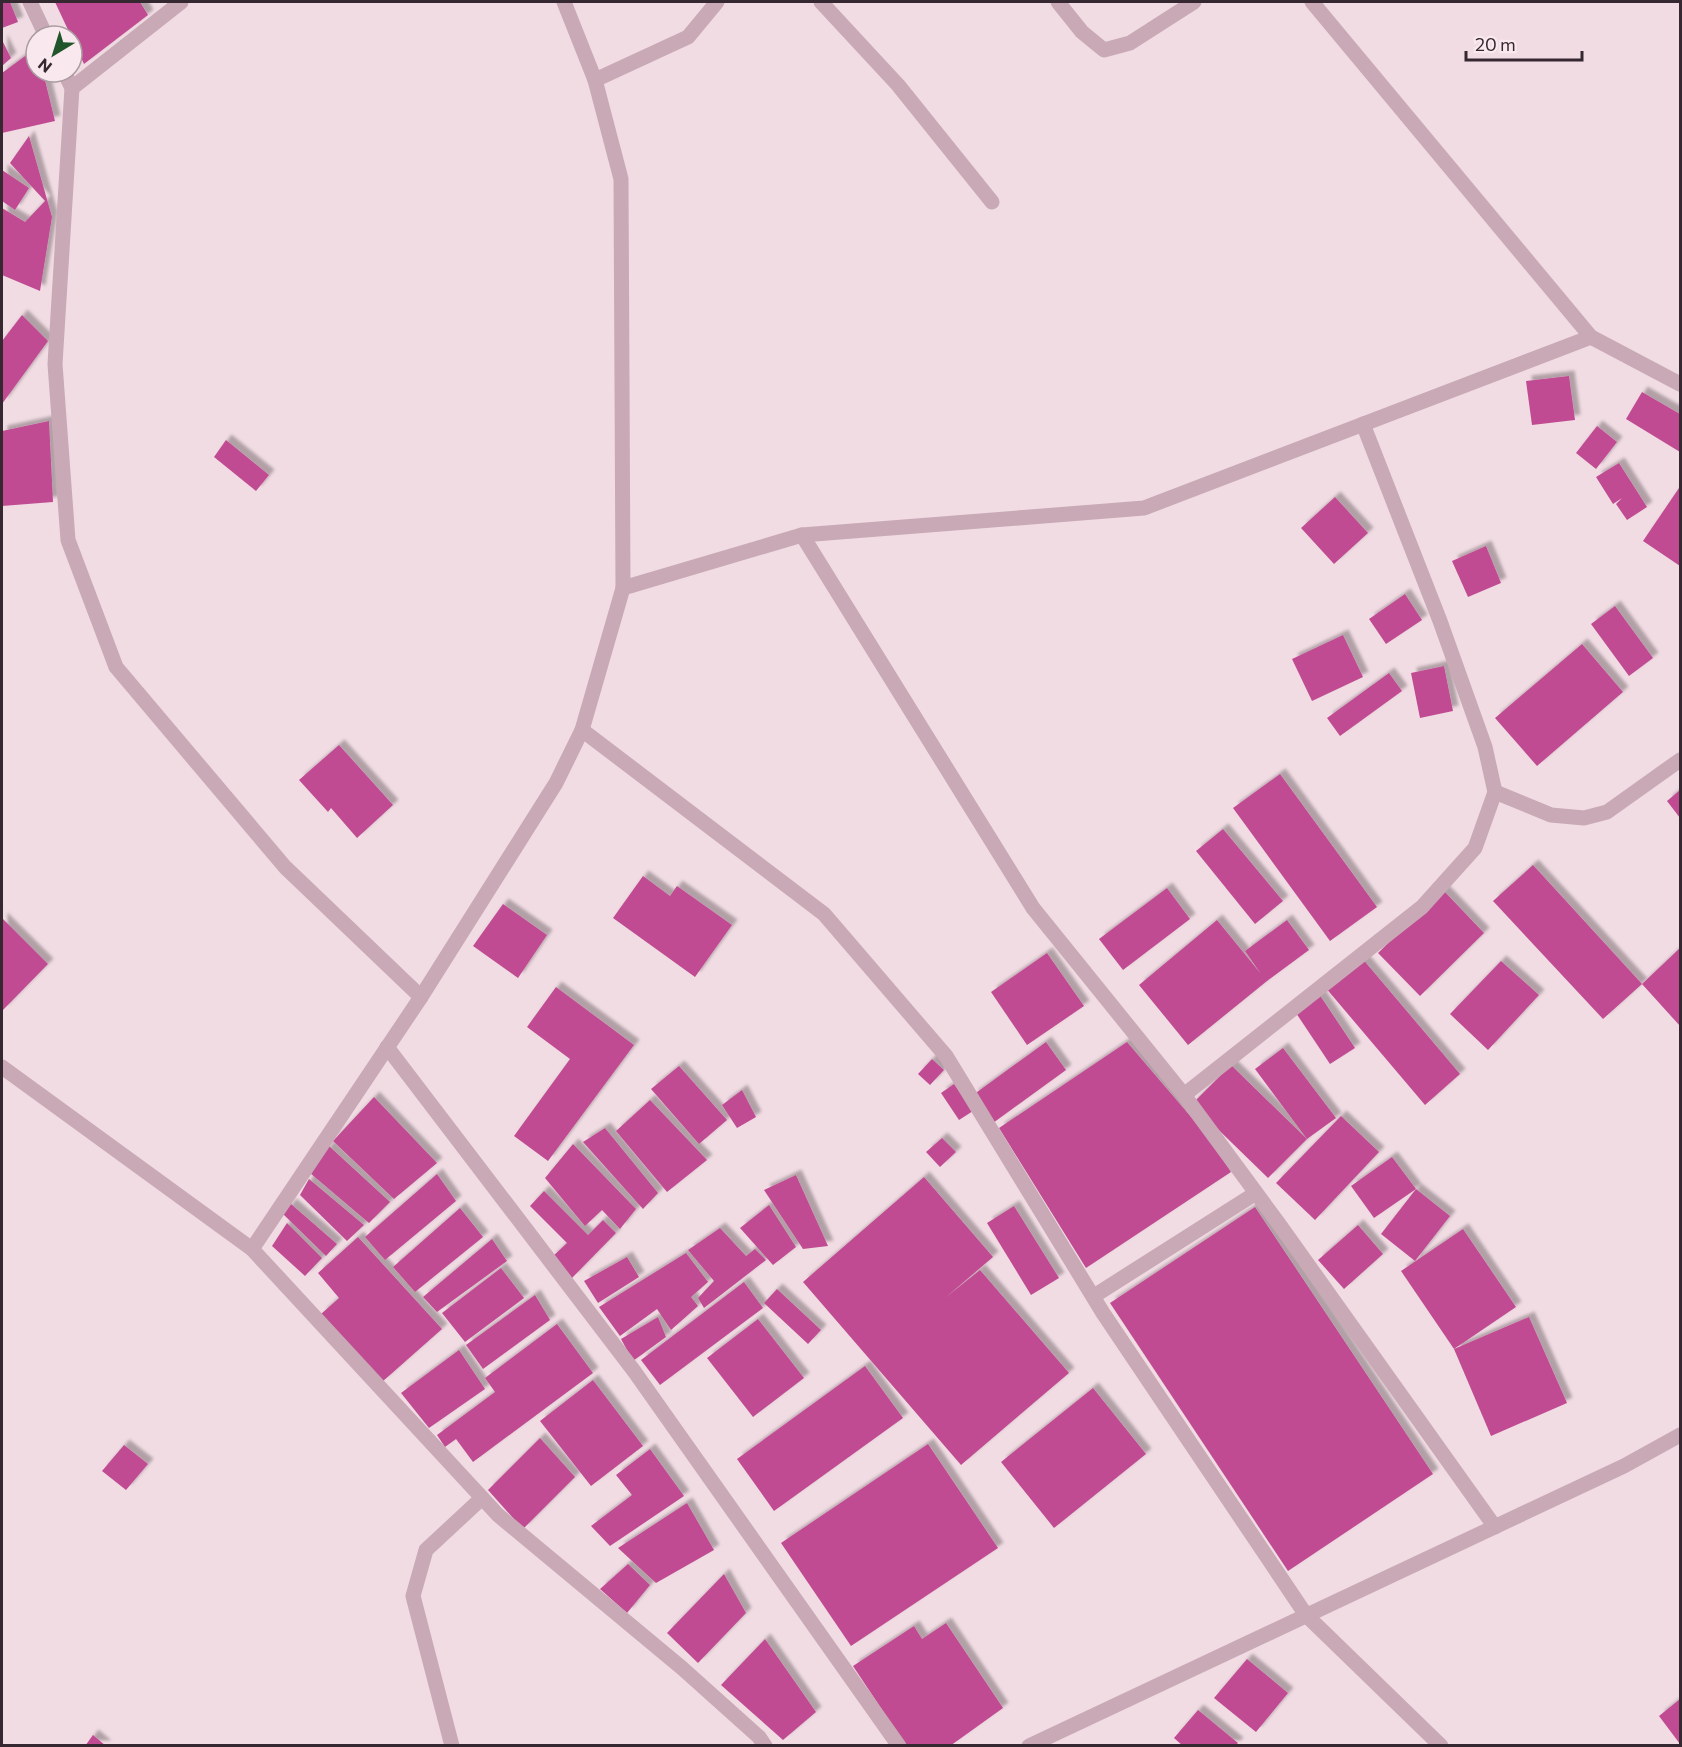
<svg xmlns="http://www.w3.org/2000/svg" width="1682" height="1747" viewBox="0 0 1682 1747" font-family="Commissioner,sans-serif">
<style>
.building{fill:#c04c92;filter:url(#shadow)}
.lines{fill:none;stroke-linecap:round;stroke-linejoin:round}
.minor{stroke:#c8a9b5;stroke-width:15}
</style>
<defs>
<filter id="shadow"><feDropShadow dx="5.5" dy="-5.5" stdDeviation="1.5" flood-color="#0004"/></filter>
</defs>
<rect width="100%" height="100%" fill="#f1dce3"/>
<g class="building">
<path d="M 2,2 L 10,2 L 18,22 L 2,28 Z"/>
<path d="M 55,2 L 140,2 L 148,15 L 84,64 Z"/>
<path d="M 2,40 L 11,58 L 2,66 Z"/>
<path d="M 36,48 L 36,72 L 43,72 L 55,121 L 2,133 L 2,73 Z"/>
<path d="M 29,136 L 52,217 L 40,291 L 2,275 L 2,208 L 25,222 L 45,201 L 10,163 Z"/>
<path d="M 2,170 L 29,188 L 15,210 L 2,201 Z"/>
<path d="M 22,315 L 48,341 L 2,404 L 2,341 Z"/>
<path d="M 1569,376 L 1575,420 L 1532,425 L 1526,381 Z"/>
<path d="M 1642,392 L 1680,414 L 1680,452 L 1626,419 Z"/>
<path d="M 49,421 L 53,502 L 2,506 L 2,431 Z"/>
<path d="M 1597,426 L 1617,442 L 1596,469 L 1576,453 Z"/>
<path d="M 226,440 L 269,475 L 256,491 L 214,457 Z"/>
<path d="M 1619,463 L 1647,507 L 1627,520 L 1616,504 L 1622,498 L 1613,504 L 1596,477 Z"/>
<path d="M 1679,488 L 1680,489 L 1680,566 L 1643,541 Z"/>
<path d="M 1335,497 L 1368,533 L 1334,564 L 1301,528 Z"/>
<path d="M 1486,546 L 1501,583 L 1468,597 L 1452,561 Z"/>
<path d="M 1405,594 L 1422,620 L 1386,644 L 1369,619 Z"/>
<path d="M 1615,606 L 1653,658 L 1629,676 L 1591,624 Z"/>
<path d="M 1343,635 L 1363,677 L 1312,701 L 1292,659 Z"/>
<path d="M 1582,644 L 1623,692 L 1537,766 L 1495,718 Z"/>
<path d="M 1444,666 L 1453,711 L 1420,718 L 1411,673 Z"/>
<path d="M 1389,673 L 1402,691 L 1340,736 L 1327,718 Z"/>
<path d="M 339,745 L 393,805 L 357,838 L 331,808 L 328,812 L 299,780 Z"/>
<path d="M 1280,774 L 1377,907 L 1330,941 L 1233,808 Z"/>
<path d="M 1680,790 L 1680,818 L 1667,801 Z"/>
<path d="M 1223,829 L 1283,901 L 1255,924 L 1196,851 Z"/>
<path d="M 1533,865 L 1642,984 L 1680,948 L 1680,1026 L 1642,984 L 1603,1019 L 1493,901 Z"/>
<path d="M 643,876 L 670,896 L 677,886 L 732,925 L 695,977 L 613,918 Z"/>
<path d="M 1167,888 L 1190,919 L 1123,970 L 1099,939 Z"/>
<path d="M 1443,890 L 1484,933 L 1420,996 L 1378,953 Z"/>
<path d="M 503,904 L 547,935 L 518,978 L 473,946 Z"/>
<path d="M 2,918 L 48,964 L 2,1011 Z"/>
<path d="M 1217,920 L 1261,974 L 1245,951 L 1287,920 L 1309,950 L 1267,981 L 1188,1045 L 1139,985 Z"/>
<path d="M 1047,953 L 1084,1006 L 1027,1045 L 991,992 Z"/>
<path d="M 1361,957 L 1460,1074 L 1425,1105 L 1325,987 Z"/>
<path d="M 1501,961 L 1539,995 L 1488,1050 L 1450,1014 Z"/>
<path d="M 556,987 L 634,1045 L 548,1161 L 514,1136 L 570,1059 L 527,1027 Z"/>
<path d="M 1319,994 L 1355,1048 L 1330,1064 L 1294,1010 Z"/>
<path d="M 1046,1042 L 1066,1070 L 993,1123 L 973,1095 Z"/>
<path d="M 1127,1042 L 1209,1138 L 1231,1172 L 1086,1268 L 999,1128 Z"/>
<path d="M 1283,1048 L 1336,1118 L 1307,1139 L 1255,1069 Z"/>
<path d="M 932,1059 L 944,1070 L 930,1085 L 918,1074 Z"/>
<path d="M 1231,1065 L 1307,1139 L 1268,1178 L 1192,1104 Z"/>
<path d="M 679,1066 L 727,1120 L 699,1144 L 651,1089 Z"/>
<path d="M 954,1084 L 973,1111 L 959,1120 L 941,1093 Z"/>
<path d="M 742,1090 L 756,1117 L 737,1128 L 722,1105 Z"/>
<path d="M 374,1097 L 437,1163 L 394,1199 L 333,1141 Z"/>
<path d="M 650,1100 L 707,1160 L 667,1192 L 616,1131 Z"/>
<path d="M 1341,1116 L 1379,1152 L 1315,1220 L 1276,1183 Z"/>
<path d="M 605,1128 L 658,1193 L 643,1209 L 583,1142 Z"/>
<path d="M 942,1138 L 956,1152 L 940,1167 L 926,1152 Z"/>
<path d="M 573,1144 L 636,1209 L 620,1229 L 602,1210 L 585,1226 L 545,1178 Z"/>
<path d="M 329,1146 L 390,1202 L 369,1223 L 310,1173 Z"/>
<path d="M 1392,1157 L 1416,1189 L 1374,1218 L 1351,1186 Z"/>
<path d="M 437,1174 L 456,1201 L 385,1260 L 365,1237 Z"/>
<path d="M 796,1175 L 828,1246 L 803,1249 L 764,1190 Z"/>
<path d="M 924,1177 L 993,1257 L 945,1298 L 980,1270 L 1069,1373 L 961,1465 L 803,1282 Z"/>
<path d="M 309,1179 L 364,1225 L 347,1241 L 300,1195 Z"/>
<path d="M 1416,1189 L 1450,1216 L 1415,1261 L 1381,1234 Z"/>
<path d="M 544,1191 L 588,1235 L 603,1220 L 616,1233 L 572,1278 L 551,1258 L 567,1243 L 530,1206 Z"/>
<path d="M 291,1204 L 337,1244 L 326,1256 L 283,1214 Z"/>
<path d="M 769,1205 L 796,1247 L 773,1265 L 740,1228 Z"/>
<path d="M 1014,1206 L 1059,1278 L 1031,1295 L 987,1223 Z"/>
<path d="M 1255,1207 L 1433,1474 L 1288,1571 L 1110,1303 Z"/>
<path d="M 460,1208 L 483,1237 L 415,1292 L 393,1267 Z"/>
<path d="M 287,1223 L 322,1258 L 305,1276 L 272,1246 Z"/>
<path d="M 1358,1225 L 1383,1254 L 1344,1289 L 1318,1260 Z"/>
<path d="M 720,1228 L 746,1256 L 755,1249 L 766,1260 L 704,1308 L 698,1298 L 714,1281 L 688,1250 Z"/>
<path d="M 1463,1229 L 1516,1307 L 1454,1349 L 1401,1271 Z"/>
<path d="M 358,1237 L 442,1329 L 382,1382 L 321,1314 L 339,1298 L 318,1273 Z"/>
<path d="M 492,1239 L 507,1261 L 437,1312 L 423,1297 Z"/>
<path d="M 686,1253 L 708,1282 L 691,1297 L 698,1306 L 671,1330 L 657,1309 L 620,1336 L 599,1307 Z"/>
<path d="M 627,1257 L 639,1277 L 598,1303 L 584,1281 Z"/>
<path d="M 501,1268 L 524,1298 L 465,1342 L 442,1313 Z"/>
<path d="M 744,1282 L 763,1308 L 660,1385 L 641,1360 Z"/>
<path d="M 777,1289 L 821,1330 L 808,1344 L 764,1303 Z"/>
<path d="M 535,1295 L 550,1320 L 483,1369 L 466,1345 Z"/>
<path d="M 658,1317 L 666,1337 L 633,1361 L 621,1339 Z"/>
<path d="M 1529,1317 L 1567,1403 L 1491,1436 L 1454,1349 Z"/>
<path d="M 758,1319 L 804,1378 L 753,1417 L 707,1358 Z"/>
<path d="M 557,1324 L 593,1373 L 473,1462 L 456,1439 L 445,1447 L 437,1435 L 495,1392 L 485,1378 Z"/>
<path d="M 459,1350 L 485,1389 L 429,1428 L 401,1393 Z"/>
<path d="M 865,1366 L 903,1418 L 774,1511 L 737,1459 Z"/>
<path d="M 593,1380 L 643,1446 L 591,1486 L 540,1421 Z"/>
<path d="M 1093,1388 L 1146,1454 L 1054,1528 L 1001,1462 Z"/>
<path d="M 540,1438 L 575,1477 L 523,1529 L 488,1490 Z"/>
<path d="M 928,1444 L 998,1548 L 851,1646 L 781,1543 Z"/>
<path d="M 124,1445 L 148,1464 L 126,1490 L 102,1471 Z"/>
<path d="M 650,1449 L 684,1496 L 610,1546 L 591,1526 L 632,1495 L 616,1475 Z"/>
<path d="M 687,1503 L 714,1550 L 656,1583 L 618,1548 Z"/>
<path d="M 628,1564 L 650,1585 L 627,1613 L 600,1589 Z"/>
<path d="M 724,1574 L 746,1613 L 698,1663 L 667,1633 Z"/>
<path d="M 946,1623 L 1003,1708 L 950,1746 L 906,1746 L 853,1666 L 914,1626 L 922,1639 Z"/>
<path d="M 765,1639 L 816,1712 L 783,1740 L 721,1685 Z"/>
<path d="M 1247,1659 L 1288,1693 L 1256,1732 L 1214,1698 Z"/>
<path d="M 1680,1699 L 1680,1744 L 1659,1716 Z"/>
<path d="M 1198,1710 L 1238,1743 L 1235,1746 L 1183,1746 L 1174,1738 Z"/>
<path d="M 93,1735 L 106,1746 L 85,1746 Z"/>
</g>
<g class="lines">
<g class="minor">
<path d="M 30,2 L 46,36"/>
<path d="M 564,2 L 595,80 L 621,179 L 623,588"/>
<path d="M 821,2 L 898,85 L 992,202"/>
<path d="M 1058,2 L 1082,32 L 1104,50 L 1130,43 L 1194,2"/>
<path d="M 1312,2 L 1591,337"/>
<path d="M 64,72 L 72,88 L 181,2"/>
<path d="M 595,80 L 688,37 L 717,2"/>
<path d="M 72,88 L 55,364 L 68,540 L 116,667 L 285,867 L 421,997"/>
<path d="M 802,535 L 1033,908 L 1184,1095 L 1279,1224 L 1495,1527"/>
<path d="M 582,730 L 824,914 L 946,1056 L 1103,1313 L 1306,1615 L 1441,1746"/>
<path d="M 1495,792 L 1551,815 L 1584,818 L 1607,812 L 1680,760"/>
<path d="M 387,1047 L 634,1371 L 899,1746"/>
<path d="M 2,1067 L 252,1249 L 421,997 L 556,783 L 582,730 L 623,588 L 802,535 L 1144,508 L 1591,337 L 1680,384"/>
<path d="M 1184,1095 L 1422,907 L 1475,848 L 1495,792 L 1485,747 L 1440,621 L 1363,424"/>
<path d="M 252,1249 L 498,1515 L 682,1668 L 759,1737 L 765,1746"/>
<path d="M 1094,1296 L 1256,1193"/>
<path d="M 452,1746 L 413,1596 L 426,1550 L 482,1498"/>
<path d="M 1029,1746 L 1624,1466 L 1680,1435"/>
</g>
</g>
<rect width="1682" height="1747" fill="none" stroke="#362830" stroke-width="6"/>
<g transform="translate(54 54) rotate(218)"><circle r="28" fill="#f9e9ee" stroke="#ab9ca2" stroke-width="1.5"/>
<path d="M0-4.5L10 22L0 15L-10 22Z" fill="#20552b"/>
<text y="-9" font-size="16" font-weight="bold" text-anchor="middle" fill="#362830">N</text>
</g>
<path d="M1466 51v9h116v-9" fill="none" stroke="#362830" stroke-width="3"/>
<text x="1475" y="51" font-size="18" fill="#362830" stroke="#f9e9ee" stroke-width="4.5" paint-order="stroke">20 m</text>
</svg>
